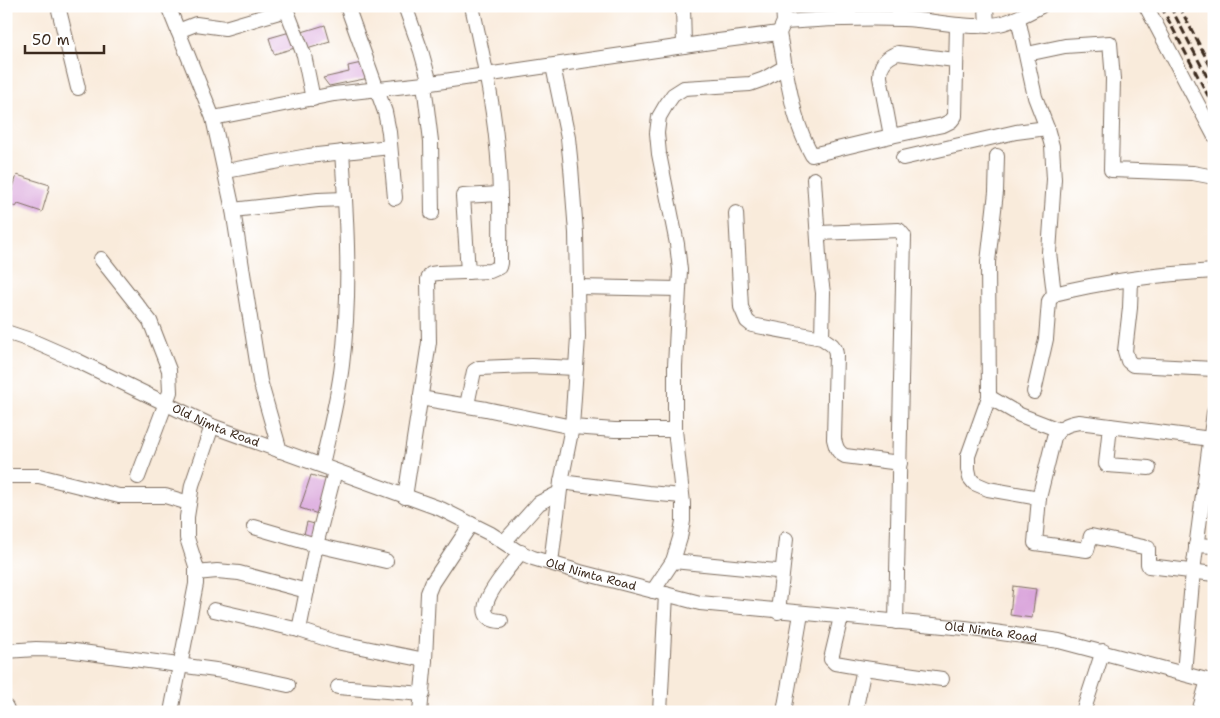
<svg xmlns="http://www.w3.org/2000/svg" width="1220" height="718" viewBox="0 0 1220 718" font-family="'Shantell Sans',sans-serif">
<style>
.building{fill:#daa6dc}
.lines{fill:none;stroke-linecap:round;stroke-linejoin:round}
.minor-casing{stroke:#7e6e60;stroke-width:16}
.minor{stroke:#fff;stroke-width:14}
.rail{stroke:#3b2a1e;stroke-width:3;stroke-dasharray:8 4;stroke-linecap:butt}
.labels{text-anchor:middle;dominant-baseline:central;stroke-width:4;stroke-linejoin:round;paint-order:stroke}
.street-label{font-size:12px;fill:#3b2a1e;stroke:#fff}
</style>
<rect width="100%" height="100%" fill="#fff"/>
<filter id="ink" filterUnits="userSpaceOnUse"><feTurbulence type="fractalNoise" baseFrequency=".02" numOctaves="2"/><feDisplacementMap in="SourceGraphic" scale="10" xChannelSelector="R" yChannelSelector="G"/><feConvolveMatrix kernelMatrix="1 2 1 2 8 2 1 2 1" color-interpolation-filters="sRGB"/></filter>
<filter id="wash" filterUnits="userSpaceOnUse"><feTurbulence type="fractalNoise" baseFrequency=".0096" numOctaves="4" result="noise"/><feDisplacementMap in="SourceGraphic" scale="20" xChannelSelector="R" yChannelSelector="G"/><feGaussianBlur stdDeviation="1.12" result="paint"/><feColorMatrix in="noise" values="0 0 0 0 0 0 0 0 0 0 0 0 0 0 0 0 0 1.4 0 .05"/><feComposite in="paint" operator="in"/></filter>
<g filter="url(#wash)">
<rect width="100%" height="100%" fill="#f9ebdb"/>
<g id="blocks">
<g class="building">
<path d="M 325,25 L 330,42 L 307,49 L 302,32 Z"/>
<path d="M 290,32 L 295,48 L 274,54 L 269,38 Z"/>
<path d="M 366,62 L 369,78 L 329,86 L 323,78 L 349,72 L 348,66 Z"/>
<path d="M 17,175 L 50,185 L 42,212 L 18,204 L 16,207 L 6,204 L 6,193 L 11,194 Z"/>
<path d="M 311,475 L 332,481 L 321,515 L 300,508 Z"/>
<path d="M 307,522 L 322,526 L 318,542 L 303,538 Z"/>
<path d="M 1013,586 L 1036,589 L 1032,618 L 1010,615 Z"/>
</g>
</g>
</g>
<g filter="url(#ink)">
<use href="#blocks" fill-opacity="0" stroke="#7e6e60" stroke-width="1"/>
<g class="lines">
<g class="minor-casing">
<g id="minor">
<path d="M 58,6 L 78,88"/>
<path d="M 168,6 L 213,118 L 233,210 L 260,381 L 280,451"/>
<path d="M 285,6 L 304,55 L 313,99"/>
<path d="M 347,6 L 385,112 L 389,132 L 395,198"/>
<path d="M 405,6 L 421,51 L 430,83"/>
<path d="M 683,6 L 684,46"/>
<path d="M 783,6 L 784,22"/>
<path d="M 986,6 L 987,26"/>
<path d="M 1146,6 L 1214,135"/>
<path d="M 1018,18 L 1035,97 L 1047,128 L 1052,146 L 1054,179 L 1049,252 L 1054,294 C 1106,281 1160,274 1214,271"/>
<path d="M 178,31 L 196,24 L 225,28 L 286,10"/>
<path d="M 1027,54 L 1065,46 L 1110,43 L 1113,79 L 1111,170 L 1193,173 L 1214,177"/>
<path d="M 955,60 L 898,53 C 886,57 880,64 880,77 L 891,136 L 943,125 L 951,121 L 955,116 L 957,25"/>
<path d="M 785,67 C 791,98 796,127 812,155 L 891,136"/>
<path d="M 424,84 L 431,141 L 432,213"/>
<path d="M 213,118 L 334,94 L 424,84 L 711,42 L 779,33"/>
<path d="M 997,156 L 996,192 L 988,262 L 989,397 L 968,456 L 968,469 L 970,478 L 974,483 L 988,489 L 1039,498"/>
<path d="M 903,158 L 1016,132 L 1047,128"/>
<path d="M 226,171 L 308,156 L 390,147"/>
<path d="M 814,179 L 820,271 L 823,293 L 822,338"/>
<path d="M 233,210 L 318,200 L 345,199"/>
<path d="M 736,213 L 741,307 L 747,321 L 752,325 L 822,338 L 832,345 L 835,349 L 836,354 L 834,439 C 836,447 837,452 845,456 L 900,463"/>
<path d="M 818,233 L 899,230 L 904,236 L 896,622"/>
<path d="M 101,259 L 150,321 L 169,370 L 170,392 L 138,477"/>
<path d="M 468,272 L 463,196 L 500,194"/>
<path d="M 1131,280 L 1130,308 L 1125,351 L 1128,361 L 1133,365 L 1214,369"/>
<path d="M 577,287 L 678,289"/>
<path id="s1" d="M 6,332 L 30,340 L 78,361 L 212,426 L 441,509 L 491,534 L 517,551 L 533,558 L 580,572 L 700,603 L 965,628 L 1059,641 L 1214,682"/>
<path d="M 1034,392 L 1046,339 L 1049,301 L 1054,294"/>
<path d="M 989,397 L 1020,415 L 1059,430"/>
<path d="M 420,398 L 486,409 L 572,427 L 615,430 L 675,430"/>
<path d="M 467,405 L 474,371 L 479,368 L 531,366 L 576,368"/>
<path d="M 1110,426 L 1106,464 L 1107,465 L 1149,468"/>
<path d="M 1211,439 L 1079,422 C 1067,424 1060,427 1054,437 L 1039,498 L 1035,543 L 1087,550 L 1091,536 L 1148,548 L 1148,564 L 1149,566 L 1214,574"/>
<path d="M 322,465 C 329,432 338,399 342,365 C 351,294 347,223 342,152"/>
<path d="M 6,476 L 39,476 L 119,496 L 165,496 L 189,503"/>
<path d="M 561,482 L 648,493 L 682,496"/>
<path d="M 405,497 L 426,362 L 429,342 L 428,279 L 431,274 L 438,273 L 490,271 L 499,267 L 500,263 C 500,232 501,202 499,171 C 496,115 484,61 472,6"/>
<path d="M 254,527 L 316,545 L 386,561"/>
<path d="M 504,542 L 539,503 L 559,493"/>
<path d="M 1196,545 L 1214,546"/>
<path d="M 673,561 L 776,571"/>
<path d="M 551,563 L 561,482 L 572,427 L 578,337 L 576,233 L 571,167 L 568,138 L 553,66"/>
<path d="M 196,573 L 217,571 L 239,573 L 307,591"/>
<path d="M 653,591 L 673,561 L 680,538 L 683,521 L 683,503 L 675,430 L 675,366 L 680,270 L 677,244 L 659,154 L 657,133 L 659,117 L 666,105 L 673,95 L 684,88 L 750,84 L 764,79 L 785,67 L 779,33 L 784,22 C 824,19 864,18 903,19 C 935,20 967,30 999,24 C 1014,21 1027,13 1041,6"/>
<path d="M 214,610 L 299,630 L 316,545 L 335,471"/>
<path d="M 778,612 L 786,539"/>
<path d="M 841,617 L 831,659 L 835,663 L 864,668 L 855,712"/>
<path d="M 501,621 C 460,619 511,566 521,552"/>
<path d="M 299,630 L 336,642 L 425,660"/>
<path d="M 6,651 L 36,649 L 67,650 L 223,671 L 288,685"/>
<path d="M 864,668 L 942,679"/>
<path d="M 1184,673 L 1193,571 L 1214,412"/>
<path d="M 338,687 L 423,694"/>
<path d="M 6,707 L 8,712"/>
<path d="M 171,712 L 196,584 L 196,566 L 187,538 L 187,517 L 192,485 L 212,426"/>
<path d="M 420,712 L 425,660 L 428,593 L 432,583 L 471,524"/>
<path d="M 660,712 L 666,594"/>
<path d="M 784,712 L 801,614"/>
<path d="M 1083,712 L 1103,651"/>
<path d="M 1199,712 L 1208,680"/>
</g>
</g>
<use href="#minor" class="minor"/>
<g class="rail">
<path d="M 1161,6 L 1214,107"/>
<path d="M 1170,6 L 1214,90"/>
<path d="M 1179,6 L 1214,73"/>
</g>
</g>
</g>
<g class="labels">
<g class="street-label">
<text stroke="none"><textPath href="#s1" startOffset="230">Old Nimta Road</textPath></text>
<text stroke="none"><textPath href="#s1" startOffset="635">Old Nimta Road</textPath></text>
<text stroke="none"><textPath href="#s1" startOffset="1040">Old Nimta Road</textPath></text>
</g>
</g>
<rect width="1220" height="718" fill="none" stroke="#fff" stroke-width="25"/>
<path d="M25 45v8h79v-8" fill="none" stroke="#3b2a1e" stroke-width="2.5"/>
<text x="32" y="45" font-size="15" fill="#3b2a1e" stroke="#ffffff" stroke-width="4" paint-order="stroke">50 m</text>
</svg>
